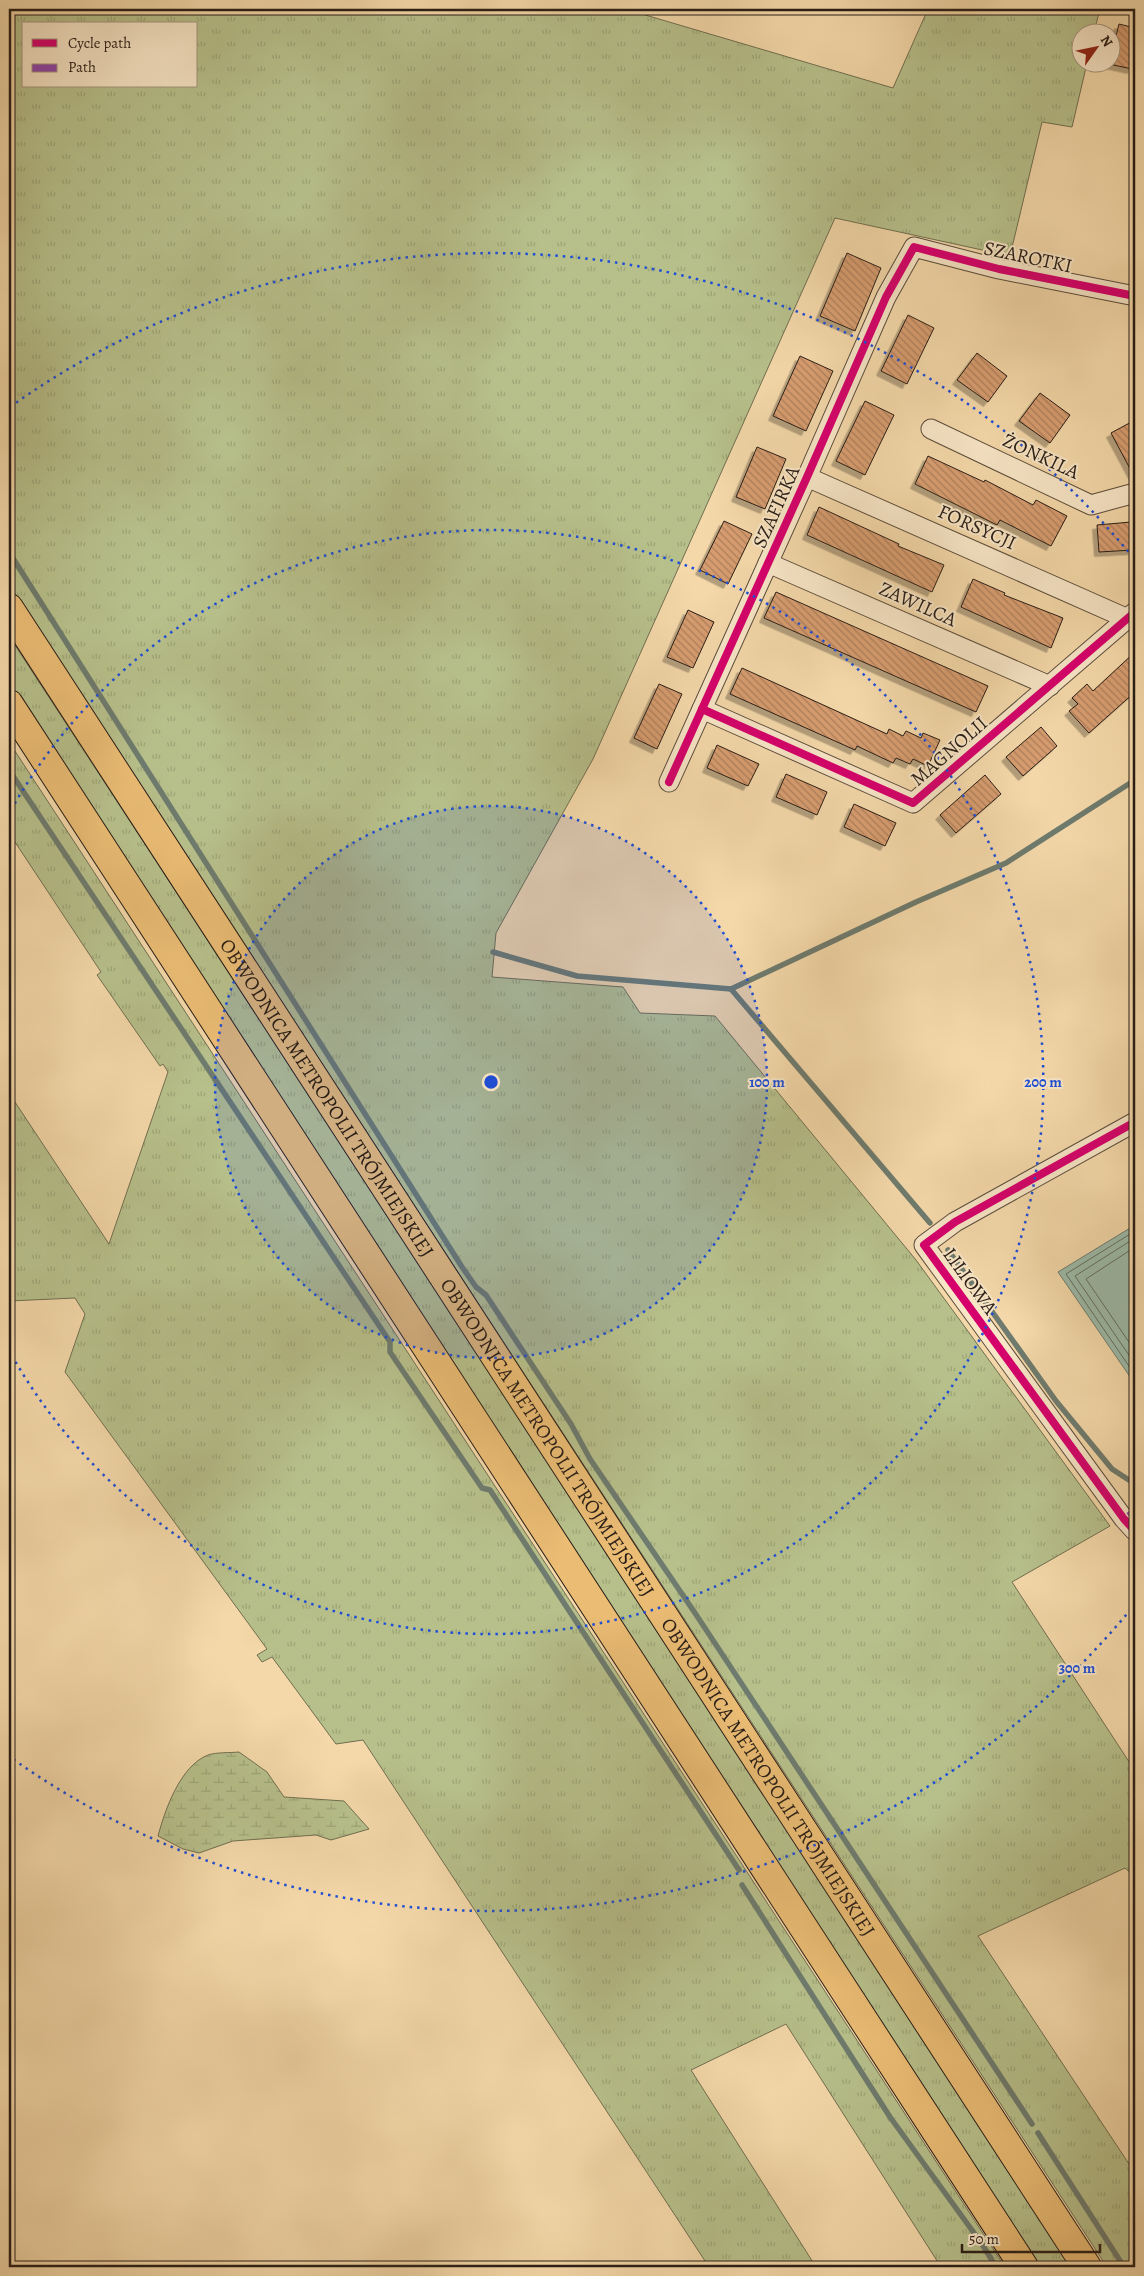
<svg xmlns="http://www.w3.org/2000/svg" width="1144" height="2276" viewBox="0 0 1144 2276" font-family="Alegreya,serif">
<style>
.grass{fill:url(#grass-tufts);stroke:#706e50;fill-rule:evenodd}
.wetland{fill:url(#wetland-marsh);stroke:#706e50}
.water{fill:#9cbaa9;stroke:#6e7b6e}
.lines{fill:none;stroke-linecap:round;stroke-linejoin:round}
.shore{stroke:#626c60;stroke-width:1}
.stream{stroke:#6e7b6e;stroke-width:5.5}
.building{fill:url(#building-back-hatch);stroke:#281d16;filter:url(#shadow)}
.minor-casing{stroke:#5b4c3b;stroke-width:21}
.motorway-casing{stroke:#281d16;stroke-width:30}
.minor{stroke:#f8e6c7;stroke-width:19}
.motorway{stroke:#eabc74;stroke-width:28}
.quiet{stroke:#8e44ad;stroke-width:6;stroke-dasharray:12 6;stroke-linecap:butt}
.cycleway-casing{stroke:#f8e6c7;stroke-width:11}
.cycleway{stroke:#d6006c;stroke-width:8}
.ring{fill:none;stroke:#1d4ed8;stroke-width:2.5;stroke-dasharray:2.5 5}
.labels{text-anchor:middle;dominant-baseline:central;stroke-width:4;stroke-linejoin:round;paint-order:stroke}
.street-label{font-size:20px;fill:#281d16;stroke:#f8e6c7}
.centre{fill:#1d4ed8;stroke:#f8e6c7;stroke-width:2.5}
.ring-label{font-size:15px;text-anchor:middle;font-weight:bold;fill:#1d4ed8;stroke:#f8e6c7;stroke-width:4;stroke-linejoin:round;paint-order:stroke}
</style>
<defs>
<pattern id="grass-tufts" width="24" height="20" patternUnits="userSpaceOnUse" patternTransform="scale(1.25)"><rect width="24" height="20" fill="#b7c08b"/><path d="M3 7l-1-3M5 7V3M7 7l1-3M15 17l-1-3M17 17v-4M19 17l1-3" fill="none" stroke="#9da577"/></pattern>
<pattern id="wetland-marsh" width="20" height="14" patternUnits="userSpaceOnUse" patternTransform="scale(1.25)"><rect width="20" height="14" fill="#b7c08b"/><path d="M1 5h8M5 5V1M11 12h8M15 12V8" fill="none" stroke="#9da577"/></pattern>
<pattern id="building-back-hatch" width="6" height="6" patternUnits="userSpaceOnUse" patternTransform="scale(1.25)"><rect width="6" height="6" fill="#d79d70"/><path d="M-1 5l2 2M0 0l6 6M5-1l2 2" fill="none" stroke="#ae7f5b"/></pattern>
<filter id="shadow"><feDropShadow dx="-4.5" dy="4.5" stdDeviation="0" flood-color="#0004"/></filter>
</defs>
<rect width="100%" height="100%" fill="#f4d8a9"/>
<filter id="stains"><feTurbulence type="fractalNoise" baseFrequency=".004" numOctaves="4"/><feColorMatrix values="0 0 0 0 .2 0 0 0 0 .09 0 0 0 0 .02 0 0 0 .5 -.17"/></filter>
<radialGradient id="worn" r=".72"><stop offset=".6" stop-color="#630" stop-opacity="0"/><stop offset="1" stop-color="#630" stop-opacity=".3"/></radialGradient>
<g class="grass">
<path d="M 9,9 L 625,9 L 893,88 L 928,9 L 1100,9 L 1094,32 L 1082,32 L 1082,62 L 1087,63 L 1072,127 L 1042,122 L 1010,256 L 835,218 L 593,759 L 496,933 L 492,977 L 623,987 L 640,1013 L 715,1016 L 916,1260 L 1110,1526 L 1012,1582 L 1135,1771 L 1135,1877 L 1125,1868 L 978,1936 L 1135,2173 L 1135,2267 L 1107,2267 L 9,584 ZM 24,24 L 196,24 L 196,86 L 24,86 Z"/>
<path d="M 9,636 L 1074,2267 L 1037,2267 L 9,691 Z"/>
<path d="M 9,742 L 1005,2267 L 941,2267 L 786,2024 L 691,2070 L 816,2267 L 709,2267 L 363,1740 L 336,1744 L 272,1657 L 262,1662 L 257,1655 L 267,1649 L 65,1372 L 85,1314 L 75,1298 L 9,1301 L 9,1093 L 109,1244 L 168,1072 L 163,1064 L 160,1066 L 97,975 L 101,972 L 9,833 Z"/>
</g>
<path class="wetland" d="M 239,1752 L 267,1772 L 284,1797 L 344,1801 L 369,1829 L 331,1840 L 316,1835 L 233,1841 L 199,1853 L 183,1849 L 158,1836 C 165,1810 180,1766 208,1755 C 217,1752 230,1753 239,1752 Z"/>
<path class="water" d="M 1135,1225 L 1135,1384 L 1058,1272 Z"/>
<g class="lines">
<g class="shore">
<path d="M 1135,1231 L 1066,1274 L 1135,1375"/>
<path d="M 1135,1238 L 1075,1276 L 1135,1364"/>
<path d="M 1135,1247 L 1086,1279 L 1135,1351"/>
</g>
<g class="stream">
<path d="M 9,552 L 462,1267 L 476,1287 L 486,1295 L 571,1424 L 590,1459 L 695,1613 L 1032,2124"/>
<path d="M 9,770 L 378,1324 L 390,1342 L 390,1352 L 482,1488 L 490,1490 L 739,1870"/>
<path d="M 493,952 L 577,976 L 731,989 L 930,1223"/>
<path d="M 731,989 L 916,902 L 1006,863 L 1135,780"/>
<path d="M 948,1250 L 1056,1401 L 1112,1469 L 1135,1484"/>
<path d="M 742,1885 L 890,2117 L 982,2244 L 996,2267"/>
<path d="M 1038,2133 L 1124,2267"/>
</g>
</g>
<g class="building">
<path d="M 1119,24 L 1135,28 L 1135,57 L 1132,69 L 1109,64 L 1112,62 L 1112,52 Z"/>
<path d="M 847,253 L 881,268 L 855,331 L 820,316 Z"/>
<path d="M 908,315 L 934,328 L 907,384 L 881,371 Z"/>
<path d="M 977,353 L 1007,376 L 988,402 L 957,380 Z"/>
<path d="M 800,356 L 833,371 L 806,431 L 773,416 Z"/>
<path d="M 1040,393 L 1070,415 L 1050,443 L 1019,421 Z"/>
<path d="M 865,401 L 894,415 L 865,475 L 836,461 Z"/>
<path d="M 1135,420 L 1135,478 L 1111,433 Z"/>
<path d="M 757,447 L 786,459 L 765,509 L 736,497 Z"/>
<path d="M 928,456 L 984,482 L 985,480 L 1033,505 L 1036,500 L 1067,516 L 1051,546 L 1000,520 L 997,525 L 915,484 Z"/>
<path d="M 819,507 L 899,544 L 898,546 L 944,565 L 932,592 L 807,535 Z"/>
<path d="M 724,521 L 752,534 L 728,584 L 700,570 Z"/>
<path d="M 1131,522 L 1133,550 L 1099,552 L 1097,525 Z"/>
<path d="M 973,579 L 1005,593 L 1004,595 L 1063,618 L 1051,648 L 961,607 Z"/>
<path d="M 776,592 L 988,686 L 976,712 L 764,618 Z"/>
<path d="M 688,610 L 714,622 L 693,668 L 667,657 Z"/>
<path d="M 1135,652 L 1135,692 L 1089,733 L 1069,711 L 1078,704 L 1072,698 L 1087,684 L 1093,691 Z"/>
<path d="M 742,668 L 887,734 L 889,729 L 903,736 L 906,731 L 921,738 L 923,733 L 940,740 L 928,766 L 913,759 L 910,764 L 896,758 L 893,763 L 857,746 L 855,750 L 730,694 Z"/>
<path d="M 659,684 L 682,694 L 657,749 L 634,738 Z"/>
<path d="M 1041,727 L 1057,746 L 1023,776 L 1006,757 Z"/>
<path d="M 717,745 L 759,764 L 748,786 L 707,768 Z"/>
<path d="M 786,774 L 827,792 L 817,815 L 776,797 Z"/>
<path d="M 985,775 L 1001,794 L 956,833 L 940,815 Z"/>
<path d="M 854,804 L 896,823 L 885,846 L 844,827 Z"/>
</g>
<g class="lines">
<g class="minor-casing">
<g id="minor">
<path d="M 931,429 L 1091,505 L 1135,493"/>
<path d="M 807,477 L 1128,619"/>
<path d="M 768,563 L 1050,686"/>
<path d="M 702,709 L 913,803 L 1135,612"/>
<path d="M 669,782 L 807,477 L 886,297 L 914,247 L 999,269 L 1135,296"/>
<path d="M 1135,1122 L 955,1222 L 924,1245 L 1124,1519 L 1135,1531"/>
</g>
</g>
<g class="motorway-casing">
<g id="motorway">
<path id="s1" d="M 9,608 L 1087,2267"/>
<path d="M 9,704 L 1024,2267"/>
</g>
</g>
<use href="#minor" class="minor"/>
<use href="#motorway" class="motorway"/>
<path class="quiet" d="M 1124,1519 L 1135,1510"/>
<g class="cycleway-casing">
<g id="cycleway">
<path d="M 702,709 L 913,803 L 1135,612"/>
<path d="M 669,782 L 807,477 L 886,297 L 914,247 L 999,269 L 1135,296"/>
<path d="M 1135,1122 L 955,1222 L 924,1245 L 1124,1519 L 1135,1531"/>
</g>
</g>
<use href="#cycleway" class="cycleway"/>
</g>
<circle cx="491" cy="1082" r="276" fill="#1d4ed8" fill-opacity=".12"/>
<g class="ring">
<circle cx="491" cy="1082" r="276"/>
<path d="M11 810A552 552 0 1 1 11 1354"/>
<path d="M1131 1609A829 829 0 0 1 10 1757M10 407A829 829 0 0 1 1131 555"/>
</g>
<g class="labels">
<g class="street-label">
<text transform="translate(1028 257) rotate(12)">SZAROTKI</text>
<text transform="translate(1041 456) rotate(25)">ŻONKILA</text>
<text transform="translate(776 507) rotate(-66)">SZAFIRKA</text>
<text transform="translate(977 527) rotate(24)">FORSYCJI</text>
<text transform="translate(918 604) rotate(24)">ZAWILCA</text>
<text transform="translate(949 751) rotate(-41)">MAGNOLII</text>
<text stroke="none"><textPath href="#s1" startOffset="584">OBWODNICA METROPOLII TRÓJMIEJSKIEJ</textPath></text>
<text transform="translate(970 1281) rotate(54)">LILIOWA</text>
<text stroke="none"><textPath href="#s1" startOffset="989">OBWODNICA METROPOLII TRÓJMIEJSKIEJ</textPath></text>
<text stroke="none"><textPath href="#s1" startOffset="1394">OBWODNICA METROPOLII TRÓJMIEJSKIEJ</textPath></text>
</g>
</g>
<circle cx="491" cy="1082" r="8" class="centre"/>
<g class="ring-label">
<text x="767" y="1087">100 m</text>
<text x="1043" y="1087">200 m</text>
<text x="1077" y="1673">300 m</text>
</g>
<rect width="1144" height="2276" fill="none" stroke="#f4d8a9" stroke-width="30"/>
<rect x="10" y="10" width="1124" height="2256" fill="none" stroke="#281d16" stroke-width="2.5"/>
<rect x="15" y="15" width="1114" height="2246" fill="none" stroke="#281d16"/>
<rect x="22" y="22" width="175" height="65" fill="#f8e6c7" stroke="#a59680"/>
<rect x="32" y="39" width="25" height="8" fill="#d6006c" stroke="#a59680"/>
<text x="68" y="48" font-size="15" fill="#281d16">Cycle path</text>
<rect x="32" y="64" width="25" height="8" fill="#8e44ad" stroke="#a59680"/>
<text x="68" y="72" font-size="15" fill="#281d16">Path</text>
<g transform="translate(1096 48) rotate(57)"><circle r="24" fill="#f8e6c7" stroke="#a59680"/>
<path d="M0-4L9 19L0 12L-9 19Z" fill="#8f2418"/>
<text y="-8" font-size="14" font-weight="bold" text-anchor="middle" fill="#281d16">N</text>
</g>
<path d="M962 2244v8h138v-8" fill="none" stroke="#281d16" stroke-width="2.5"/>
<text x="969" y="2244" font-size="15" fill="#281d16" stroke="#f8e6c7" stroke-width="4" paint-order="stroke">50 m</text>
<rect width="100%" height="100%" filter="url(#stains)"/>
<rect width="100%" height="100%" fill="url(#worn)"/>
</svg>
